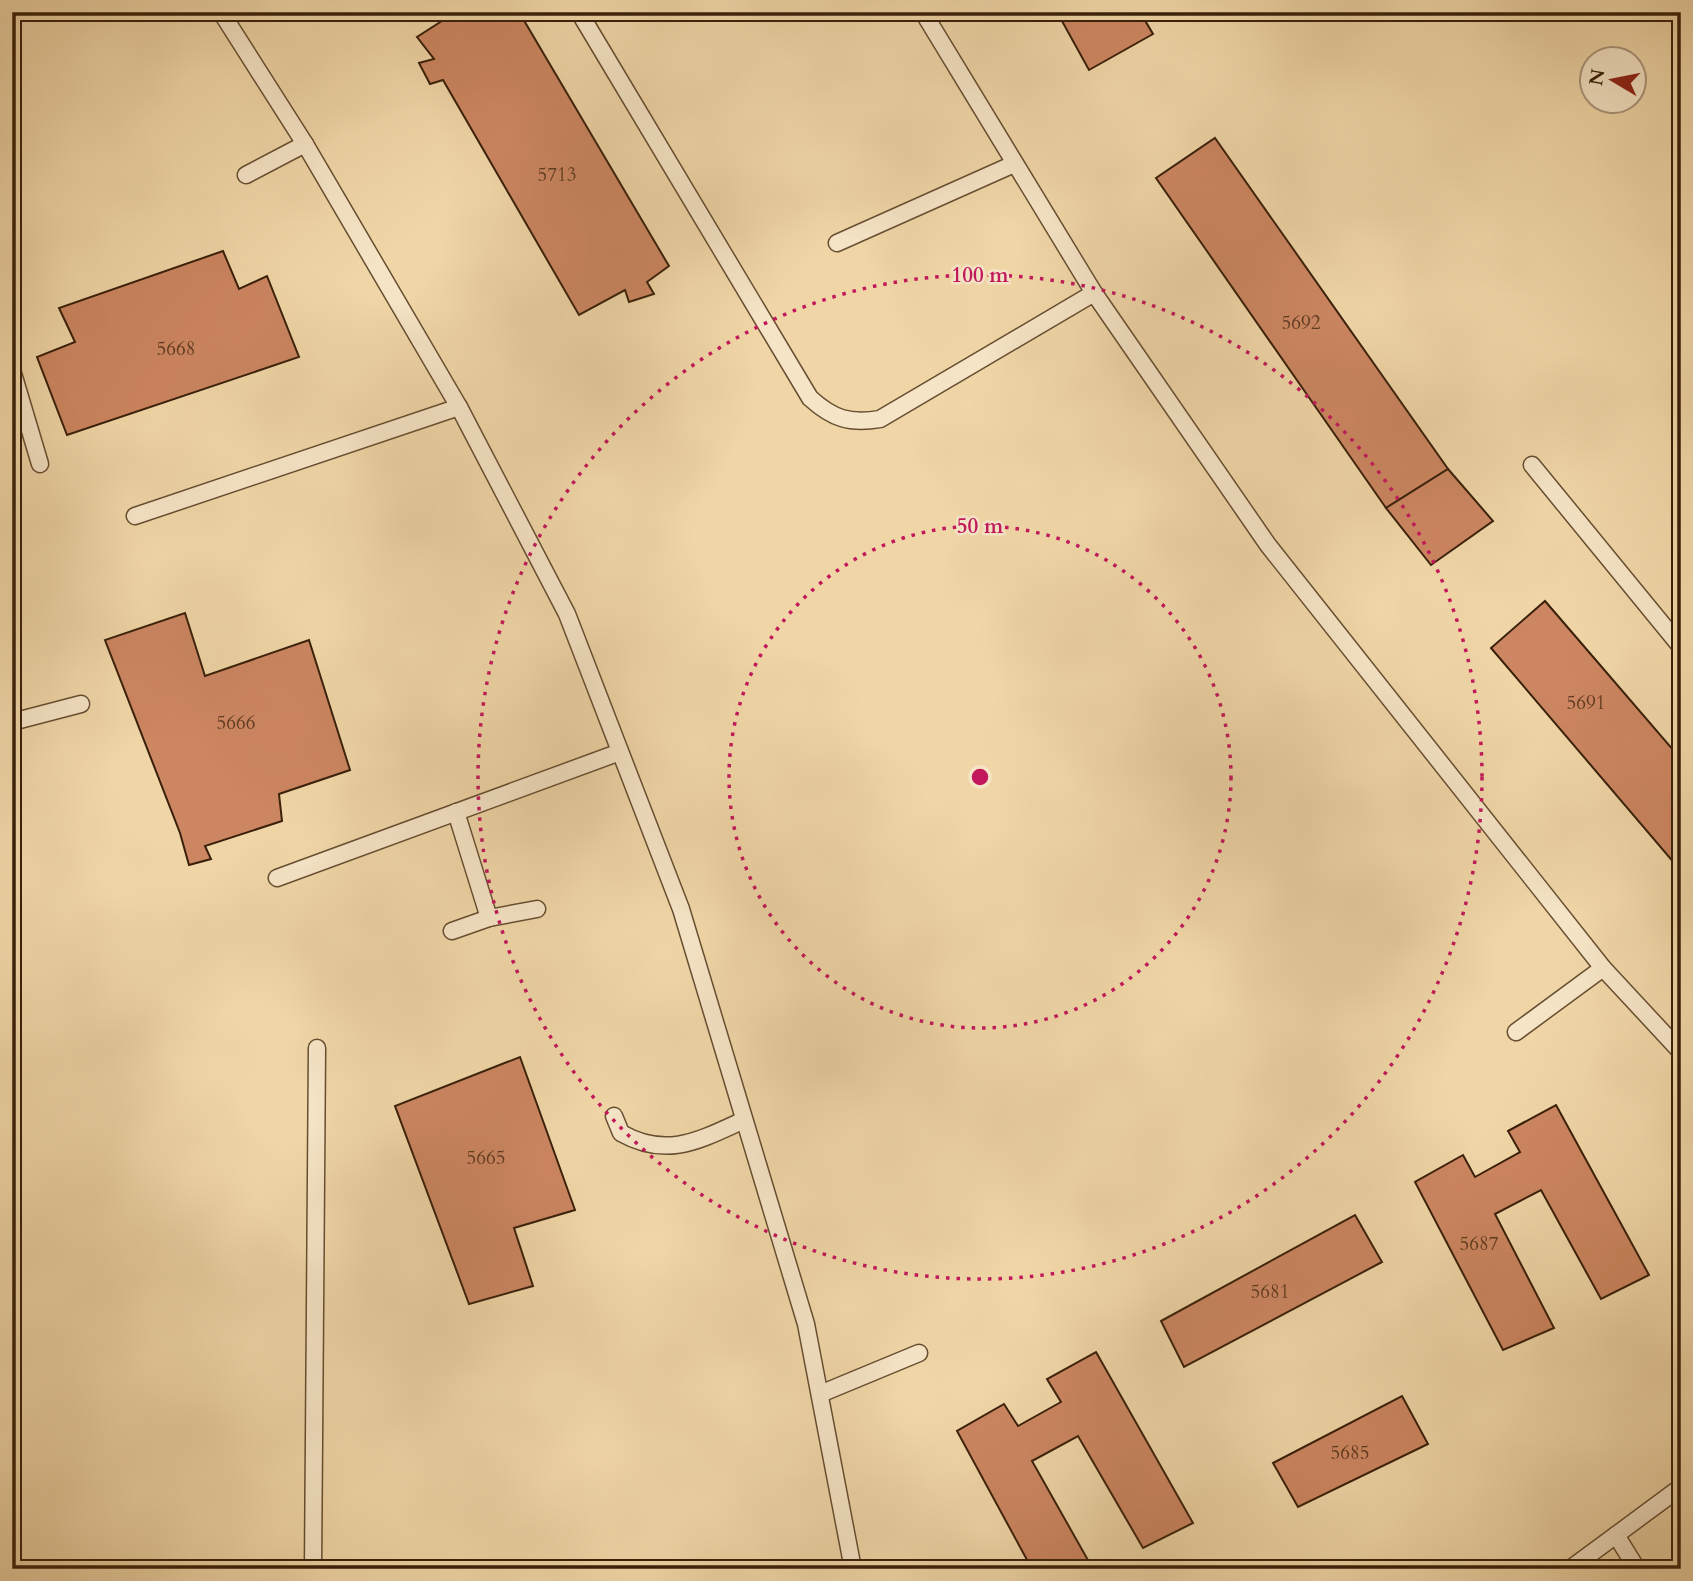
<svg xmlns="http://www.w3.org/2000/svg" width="1693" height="1581" viewBox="0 0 1693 1581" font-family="Cardo,serif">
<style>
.building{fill:#cc8661;stroke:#39200a;stroke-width:2}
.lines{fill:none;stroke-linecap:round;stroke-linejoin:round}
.lane-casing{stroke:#674e31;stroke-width:19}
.lane{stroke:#f5e4c6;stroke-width:16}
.ring{fill:none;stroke:#c2185b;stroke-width:3.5;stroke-dasharray:3.5 7}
.labels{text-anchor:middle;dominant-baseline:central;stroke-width:5;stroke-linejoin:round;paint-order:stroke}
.number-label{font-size:19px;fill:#5e3a20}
.centre{fill:#c2185b;stroke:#f5e4c6;stroke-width:3.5}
.ring-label{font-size:21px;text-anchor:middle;font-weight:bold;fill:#c2185b;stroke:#f5e4c6;stroke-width:5;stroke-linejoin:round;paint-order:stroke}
</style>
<rect width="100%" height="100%" fill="#f0d6a7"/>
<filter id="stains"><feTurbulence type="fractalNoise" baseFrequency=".00286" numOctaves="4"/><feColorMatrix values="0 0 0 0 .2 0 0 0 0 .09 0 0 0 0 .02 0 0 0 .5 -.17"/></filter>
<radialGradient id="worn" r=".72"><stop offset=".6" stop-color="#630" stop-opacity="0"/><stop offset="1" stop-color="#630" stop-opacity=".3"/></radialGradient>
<g class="building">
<path d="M 456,12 L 519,12 L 669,266 L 647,282 L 654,294 L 629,302 L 625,290 L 579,315 L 443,80 L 430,84 L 419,63 L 434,59 L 417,37 Z"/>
<path d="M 1057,12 L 1140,12 L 1153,34 L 1089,70 Z"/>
<path d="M 1215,138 L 1448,469 L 1386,508 L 1156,178 Z"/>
<path d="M 223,251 L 239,289 L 267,276 L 299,357 L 67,435 L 37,357 L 75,342 L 59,308 Z"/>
<path d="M 1448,469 L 1493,521 L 1431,565 L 1386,508 Z"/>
<path d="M 1545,601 L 1681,759 L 1681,871 L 1491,648 Z"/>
<path d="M 185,613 L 205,676 L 309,640 L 350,770 L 279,794 L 282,821 L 205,846 L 211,859 L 189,865 L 180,833 L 105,640 Z"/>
<path d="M 520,1057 L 575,1210 L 514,1228 L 533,1286 L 469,1304 L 395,1106 Z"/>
<path d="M 1556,1105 L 1649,1275 L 1601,1299 L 1541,1190 L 1495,1214 L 1554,1328 L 1503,1350 L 1415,1182 L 1463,1155 L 1475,1177 L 1520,1152 L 1508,1131 Z"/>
<path d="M 1355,1215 L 1382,1262 L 1184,1367 L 1161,1321 Z"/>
<path d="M 1096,1352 L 1193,1523 L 1143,1548 L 1078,1436 L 1032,1461 L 1093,1569 L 1032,1569 L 957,1431 L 1004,1404 L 1018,1426 L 1061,1402 L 1047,1379 Z"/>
<path d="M 1402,1396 L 1428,1444 L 1298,1507 L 1273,1463 Z"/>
</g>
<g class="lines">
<g class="lane-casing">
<g id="lane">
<path d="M 221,12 L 305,144 L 459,407 L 567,614 L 681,909 L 806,1324 L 853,1569"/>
<path d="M 579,12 L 810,398 C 833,419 850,424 880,419 L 1094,293"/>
<path d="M 923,12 L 1094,293 L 1268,545 L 1603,968 L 1681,1052"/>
<path d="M 246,175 L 305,144"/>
<path d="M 837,243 L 1014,164"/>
<path d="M 12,370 L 40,464"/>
<path d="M 1532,465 L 1681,647"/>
<path d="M 135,516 L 459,407"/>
<path d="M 12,722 L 81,704"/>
<path d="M 456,812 L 489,918"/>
<path d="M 277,878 L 620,752"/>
<path d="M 452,931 L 489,918 L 537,909"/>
<path d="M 1516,1032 L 1603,968"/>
<path d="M 614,1116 L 621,1133 C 667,1159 700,1140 744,1120"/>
<path d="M 820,1394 L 919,1353"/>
<path d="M 1616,1535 L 1637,1569"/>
<path d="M 313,1569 L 317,1048"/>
<path d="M 1570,1569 L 1681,1487"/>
</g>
</g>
<use href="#lane" class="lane"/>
</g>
<g class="ring">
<circle cx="980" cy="777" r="251"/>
<circle cx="980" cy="777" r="502"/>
</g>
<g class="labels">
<g class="number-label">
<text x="557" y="175">5713</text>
<text x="1301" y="323">5692</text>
<text x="176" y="349">5668</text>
<text x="1586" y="703">5691</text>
<text x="236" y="723">5666</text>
<text x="486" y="1158">5665</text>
<text x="1479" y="1244">5687</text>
<text x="1270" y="1292">5681</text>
<text x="1350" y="1453">5685</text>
</g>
</g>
<circle cx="980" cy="777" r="10" class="centre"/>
<g class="ring-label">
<text x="980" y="282">100 m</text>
<text x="980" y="533">50 m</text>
</g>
<rect width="1693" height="1581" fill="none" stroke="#f0d6a7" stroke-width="42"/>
<rect x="14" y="14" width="1665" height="1553" fill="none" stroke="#39200a" stroke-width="3.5"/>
<rect x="21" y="21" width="1651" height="1539" fill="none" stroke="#39200a" stroke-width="2"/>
<g transform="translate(1613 80) rotate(280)"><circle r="33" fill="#f5e4c6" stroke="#aa967b" stroke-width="2"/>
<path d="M0-5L12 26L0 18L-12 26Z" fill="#8f2418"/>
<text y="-10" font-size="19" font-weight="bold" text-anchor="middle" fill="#39200a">N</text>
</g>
<rect width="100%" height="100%" filter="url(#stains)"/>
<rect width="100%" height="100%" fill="url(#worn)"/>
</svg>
